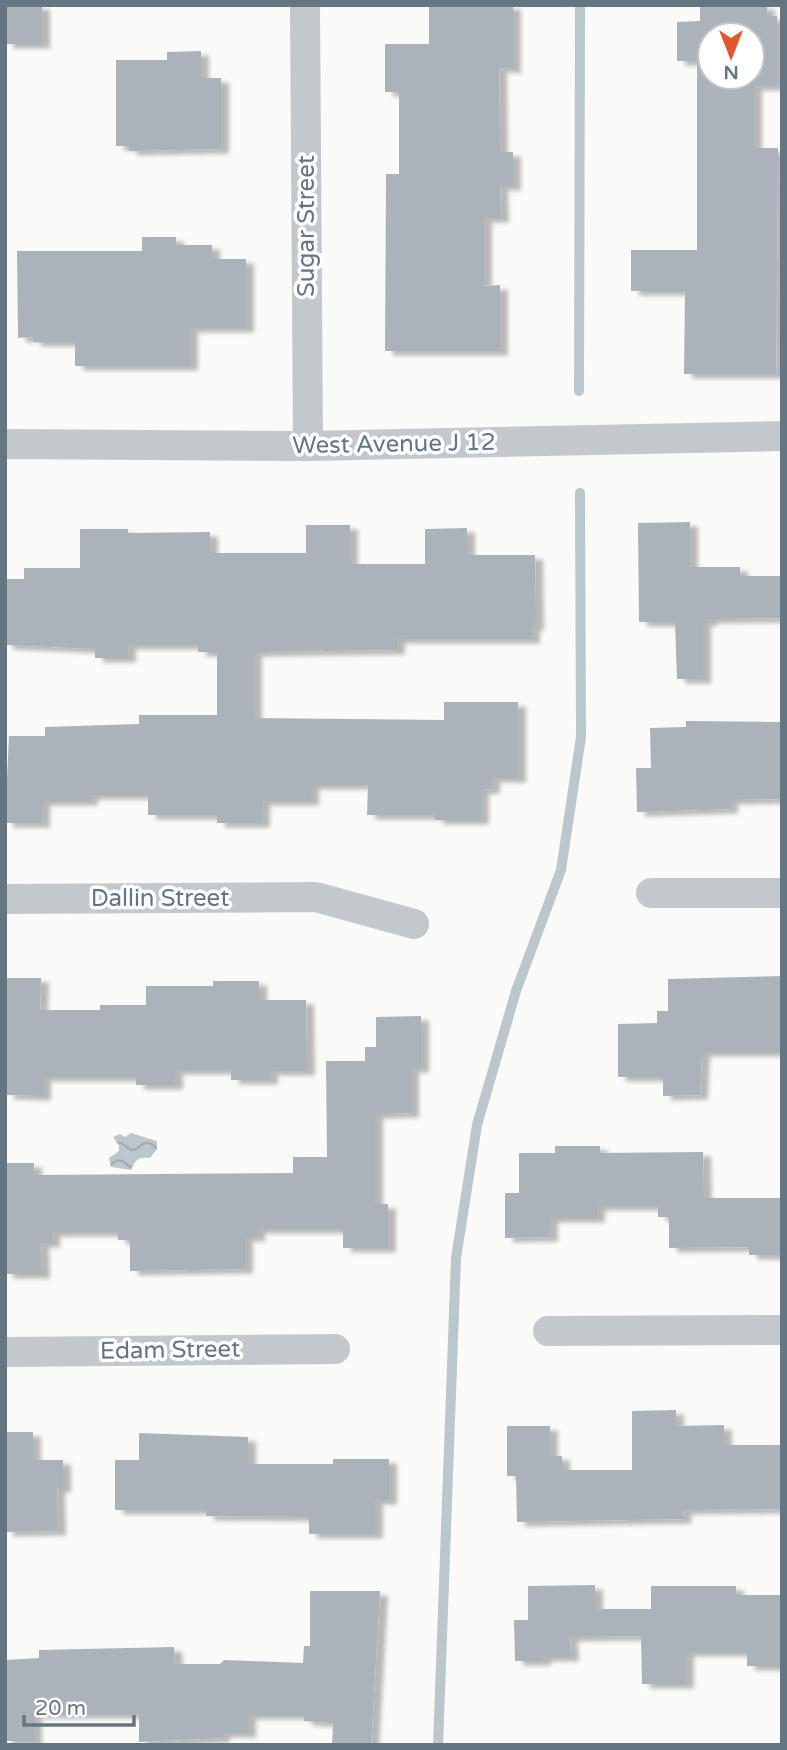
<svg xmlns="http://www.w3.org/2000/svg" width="787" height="1750" viewBox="0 0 787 1750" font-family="'Varela Round',sans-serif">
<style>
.water{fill:url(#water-waves)}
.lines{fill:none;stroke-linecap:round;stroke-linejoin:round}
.stream{stroke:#bbc7cb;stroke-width:10}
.building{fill:#aab3b9;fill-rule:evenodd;filter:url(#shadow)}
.minor{stroke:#c3c8cc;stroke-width:30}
.labels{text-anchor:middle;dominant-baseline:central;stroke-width:7;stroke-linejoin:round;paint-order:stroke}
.street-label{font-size:24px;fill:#657683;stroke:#fff}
</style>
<defs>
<pattern id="water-waves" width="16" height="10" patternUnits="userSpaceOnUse" patternTransform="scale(1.75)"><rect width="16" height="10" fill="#bbc7cb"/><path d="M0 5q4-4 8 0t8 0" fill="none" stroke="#9ca6aa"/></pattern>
<filter id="shadow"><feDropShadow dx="8" dy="4.5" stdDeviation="2" flood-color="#0004"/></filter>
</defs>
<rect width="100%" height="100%" fill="#fafaf8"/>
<path class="water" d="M 131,1133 L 157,1141 L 157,1149 L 150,1158 C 138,1157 136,1159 131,1170 L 111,1167 L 109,1158 L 119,1151 L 119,1146 L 113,1137 L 120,1134 L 125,1137 Z"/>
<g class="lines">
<g class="stream">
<path d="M 579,391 L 580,5"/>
<path d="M 438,1745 L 456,1258 L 477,1125 L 516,991 L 561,870 L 581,737 L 580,493"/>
</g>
</g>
<g class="building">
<rect x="5" y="5" width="37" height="39"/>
<path d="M 429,5 L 513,5 L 513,69 L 499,68 L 500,152 L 513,152 L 513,186 L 500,186 L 501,218 L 484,218 L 484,286 L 500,285 L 500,351 L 385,351 L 386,174 L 399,174 L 399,92 L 385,92 L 385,44 L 429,44 Z"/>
<path d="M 700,5 L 767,5 L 767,16 L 777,16 L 777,86 L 754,86 L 754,148 L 778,148 L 776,374 L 684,374 L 685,291 L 631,291 L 631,250 L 697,250 L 697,61 L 677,61 L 677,22 L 700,21 ZM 710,35 L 752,35 L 752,77 L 710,77 Z"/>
<path d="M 201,51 L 201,78 L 221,78 L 221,149 L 129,151 L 129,146 L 116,146 L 116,60 L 167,60 L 167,52 Z"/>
<path d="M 142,237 L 176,237 L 176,245 L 212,245 L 212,259 L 246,259 L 246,328 L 190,328 L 190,366 L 75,366 L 75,342 L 33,342 L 33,337 L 18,338 L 17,251 L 142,251 Z"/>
<path d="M 690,522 L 690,567 L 740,567 L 740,576 L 782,576 L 782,618 L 708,619 L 709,622 L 703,622 L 703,679 L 677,679 L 675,622 L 639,622 L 638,523 Z"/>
<path d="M 306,525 L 350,525 L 350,564 L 425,564 L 425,529 L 467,528 L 467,555 L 535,555 L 536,626 L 532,626 L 532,639 L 397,639 L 397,650 L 254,652 L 254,718 L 444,720 L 444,702 L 518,702 L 518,778 L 492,778 L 492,789 L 481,790 L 481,820 L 435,820 L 435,815 L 367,815 L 368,785 L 311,785 L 311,801 L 262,801 L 262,823 L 217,823 L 217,815 L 148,815 L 148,795 L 90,795 L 90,801 L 42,801 L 42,823 L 5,823 L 9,736 L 45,736 L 45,727 L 139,724 L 139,715 L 217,715 L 217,652 L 198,652 L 198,645 L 128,645 L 128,658 L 95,658 L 95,649 L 5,645 L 5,579 L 24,579 L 24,568 L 80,568 L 80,529 L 128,529 L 128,533 L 210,532 L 210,553 L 306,553 Z"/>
<path d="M 686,721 L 782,722 L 782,795 L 779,799 L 730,800 L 730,809 L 637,812 L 636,768 L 651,768 L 650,728 L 686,727 Z"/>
<path d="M 782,976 L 782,1052 L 702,1052 L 700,1095 L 663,1096 L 663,1077 L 618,1077 L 618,1024 L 657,1023 L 657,1011 L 668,1011 L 668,979 Z"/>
<path d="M 5,978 L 41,978 L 40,1010 L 100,1010 L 100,1005 L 146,1005 L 146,986 L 213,986 L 213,981 L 259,981 L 259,1000 L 306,1000 L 307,1071 L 270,1071 L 270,1080 L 231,1080 L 231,1070 L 175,1070 L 175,1085 L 136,1085 L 136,1077 L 43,1077 L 43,1096 L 6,1095 Z"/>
<path d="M 421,1016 L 421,1068 L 411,1068 L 411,1113 L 375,1114 L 375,1204 L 388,1204 L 388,1248 L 343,1248 L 343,1229 L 257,1229 L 257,1237 L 245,1237 L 245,1269 L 130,1271 L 130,1240 L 118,1240 L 117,1232 L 52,1232 L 52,1243 L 41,1243 L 42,1274 L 5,1274 L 5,1163 L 34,1163 L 34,1175 L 293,1173 L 293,1157 L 327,1157 L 326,1061 L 365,1061 L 365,1047 L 376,1047 L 376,1017 Z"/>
<path d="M 555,1146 L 600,1146 L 600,1153 L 703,1152 L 704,1198 L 782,1198 L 782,1255 L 749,1255 L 749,1247 L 669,1248 L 669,1217 L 658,1217 L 658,1206 L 597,1206 L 597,1218 L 550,1218 L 550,1237 L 505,1238 L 505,1193 L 519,1193 L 519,1153 L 555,1153 Z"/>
<path d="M 676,1410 L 676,1426 L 724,1425 L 724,1445 L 782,1445 L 782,1509 L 683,1510 L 684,1519 L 517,1522 L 516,1476 L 507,1476 L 507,1426 L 550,1426 L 550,1456 L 562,1456 L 562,1470 L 632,1470 L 632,1411 Z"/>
<path d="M 5,1432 L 33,1432 L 33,1460 L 63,1460 L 63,1488 L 57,1488 L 58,1531 L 5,1532 Z"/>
<path d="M 139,1433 L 248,1437 L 248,1464 L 333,1464 L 333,1459 L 389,1459 L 389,1500 L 375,1500 L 375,1534 L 309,1534 L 309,1517 L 206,1516 L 206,1510 L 115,1510 L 115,1460 L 139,1460 Z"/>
<path d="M 595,1585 L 595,1609 L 651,1609 L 651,1586 L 736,1586 L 736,1595 L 782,1595 L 782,1666 L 747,1666 L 747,1652 L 686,1652 L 686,1684 L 642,1684 L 641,1636 L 570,1637 L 571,1657 L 543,1657 L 543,1661 L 515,1661 L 514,1620 L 528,1620 L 528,1586 Z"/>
<path d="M 310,1591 L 380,1591 L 371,1745 L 332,1745 L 333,1723 L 304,1721 L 304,1715 L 248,1715 L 248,1733 L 222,1733 L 222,1738 L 139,1742 L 139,1714 L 34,1714 L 34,1741 L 5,1741 L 5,1660 L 39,1658 L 39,1650 L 174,1647 L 175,1664 L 220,1664 L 224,1660 L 303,1663 L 304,1646 L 310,1646 Z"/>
</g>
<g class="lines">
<g class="minor">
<path d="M 305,5 L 308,446"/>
<path d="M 5,444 L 308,446 L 782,436"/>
<path d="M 651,893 L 782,893"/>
<path d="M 5,899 L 316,897 L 414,924"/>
<path d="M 548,1331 L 782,1330"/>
<path d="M 5,1352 L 335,1349"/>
</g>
</g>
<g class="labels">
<g class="street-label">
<text transform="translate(306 226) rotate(-90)">Sugar Street</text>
<text transform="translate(394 444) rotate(-1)">West Avenue J 12</text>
<text x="160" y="898">Dallin Street</text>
<text transform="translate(170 1350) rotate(-1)">Edam Street</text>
</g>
</g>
<rect width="787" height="1750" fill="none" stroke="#657683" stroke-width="14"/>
<g transform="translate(731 56) rotate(180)"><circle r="33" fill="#ffffff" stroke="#c1c8cd" stroke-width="2"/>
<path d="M0-5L12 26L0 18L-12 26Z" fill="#e4572e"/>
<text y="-10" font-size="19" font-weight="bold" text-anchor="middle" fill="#657683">N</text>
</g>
<path d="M24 1715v10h110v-10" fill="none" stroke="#657683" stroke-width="3.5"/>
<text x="35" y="1715" font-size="21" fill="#657683" stroke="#ffffff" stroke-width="5" paint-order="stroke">20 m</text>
</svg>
